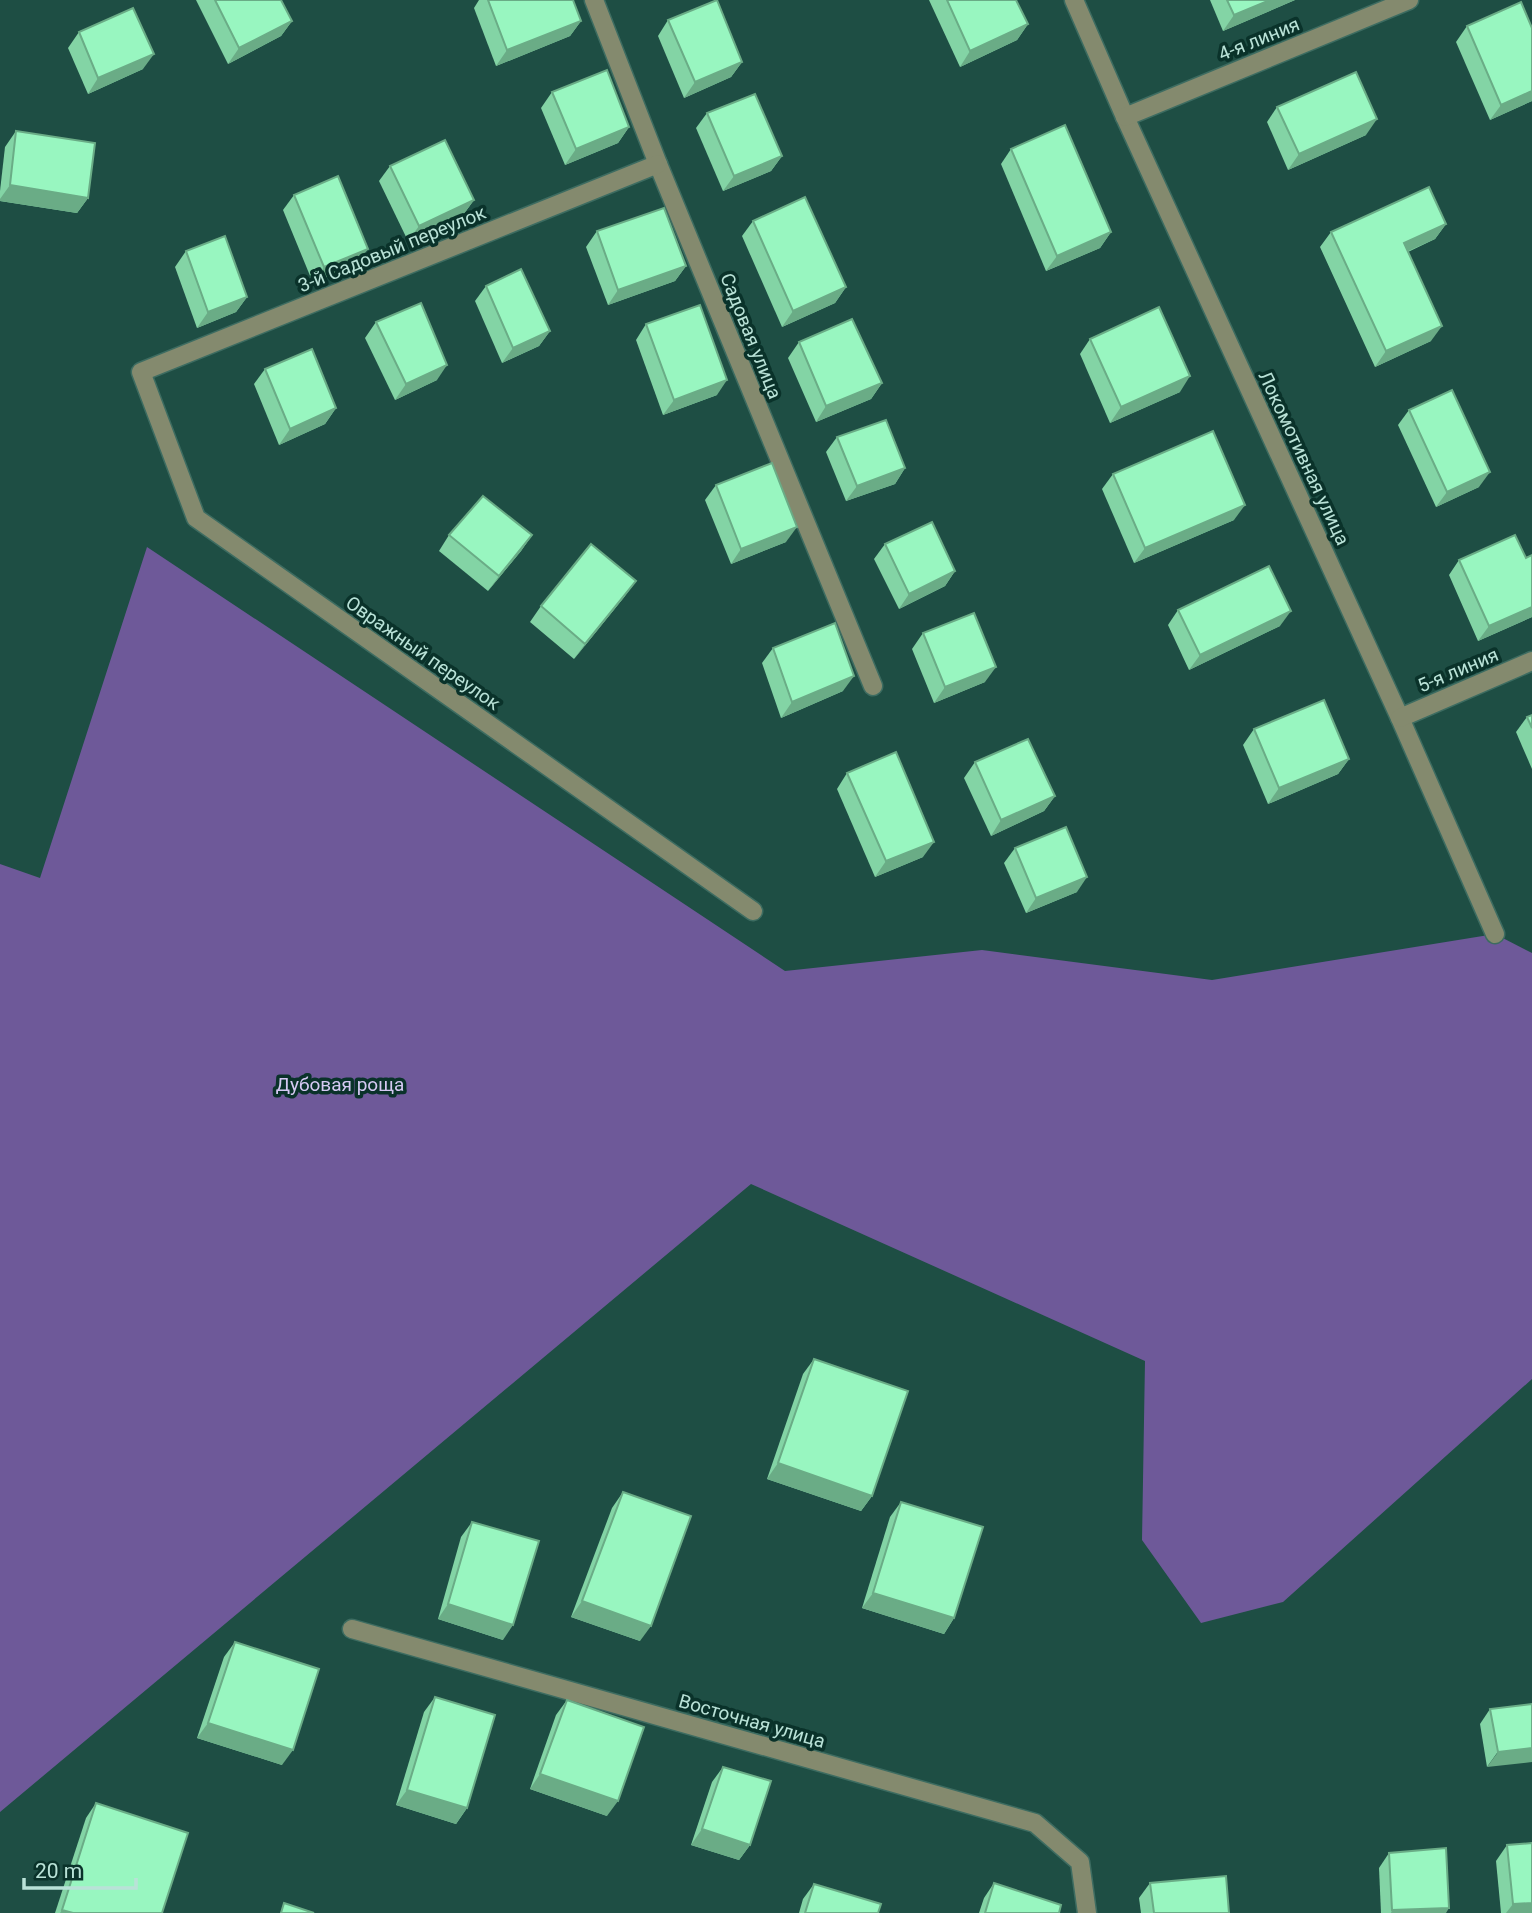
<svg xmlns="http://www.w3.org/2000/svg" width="1532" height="1913" viewBox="0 0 1532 1913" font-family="Roboto,sans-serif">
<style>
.green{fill:#6e5999}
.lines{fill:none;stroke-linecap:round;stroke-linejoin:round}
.minor-casing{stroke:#3d6c61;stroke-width:21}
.minor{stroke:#848a6e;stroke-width:18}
.wall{fill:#83d4a5}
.shaded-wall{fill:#6aac86}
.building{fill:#98f6c0;stroke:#6aac86;stroke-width:2}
.labels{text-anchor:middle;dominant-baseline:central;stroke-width:7;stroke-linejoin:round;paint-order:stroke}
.street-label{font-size:19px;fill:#b9e2d7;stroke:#0a322a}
.park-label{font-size:19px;fill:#d5c9f3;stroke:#0a322a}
</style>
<rect width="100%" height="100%" fill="#1e4e44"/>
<path class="green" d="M 147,547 L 785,971 L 982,950 L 1212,980 L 1495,934 L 1532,953 L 1532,1379 L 1283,1602 L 1201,1623 L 1142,1540 L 1145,1361 L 751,1184 L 0,1812 L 0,864 L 40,878 Z"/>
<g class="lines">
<g class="minor-casing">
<g id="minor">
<path d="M 594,0 L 658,164 L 873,686"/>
<path d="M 1074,0 L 1125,117 L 1400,718 L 1495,934"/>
<path d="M 1125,117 L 1409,0"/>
<path d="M 658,164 L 141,372 L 196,518 L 753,911"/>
<path d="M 1400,718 L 1532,661"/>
<path d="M 352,1629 L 1035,1823 L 1080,1862 L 1087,1913"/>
</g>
</g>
<use href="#minor" class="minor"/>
</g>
<g class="wall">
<path d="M 196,0 L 281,0 L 292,21 L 281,36 L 228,64 Z"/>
<path d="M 479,0 L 573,0 L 581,21 L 570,36 L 496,66 L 474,8 Z"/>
<path d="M 929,0 L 1016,0 L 1028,24 L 1017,40 L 960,67 Z"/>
<path d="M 1210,0 L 1295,0 L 1223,31 Z"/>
<path d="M 668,20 L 742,62 L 731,77 L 684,98 L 658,36 Z"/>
<path d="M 1467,26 L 1532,101 L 1490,120 L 1456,42 Z"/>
<path d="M 79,32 L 143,69 L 88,94 L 68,48 Z"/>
<path d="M 552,92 L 629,127 L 618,143 L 565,165 L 541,108 Z"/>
<path d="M 1277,107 L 1366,135 L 1288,170 L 1267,122 Z"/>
<path d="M 707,113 L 782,156 L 771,171 L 723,191 L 696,128 Z"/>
<path d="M 16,131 L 88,198 L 77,213 L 0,201 L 0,191 L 5,147 Z"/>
<path d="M 1011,149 L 1111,232 L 1100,248 L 1046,271 L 1001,164 Z"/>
<path d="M 390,166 L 474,200 L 463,215 L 408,241 L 379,181 Z"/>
<path d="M 294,195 L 357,264 L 313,283 L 283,210 Z"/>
<path d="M 753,221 L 846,287 L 835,303 L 782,327 L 742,236 Z"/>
<path d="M 1446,224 L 1435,239 L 1408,252 L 1431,341 L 1375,367 L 1320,247 L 1331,232 Z"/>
<path d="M 597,231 L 686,266 L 675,281 L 608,305 L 586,247 Z"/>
<path d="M 186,251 L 247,297 L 236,312 L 197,328 L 175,267 Z"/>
<path d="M 486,286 L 550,331 L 539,346 L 502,363 L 475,301 Z"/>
<path d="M 376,322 L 437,380 L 395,400 L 365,338 Z"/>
<path d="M 646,324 L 717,395 L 663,415 L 636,340 Z"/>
<path d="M 1090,339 L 1180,392 L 1110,423 L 1080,354 Z"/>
<path d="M 799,342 L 882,383 L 871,399 L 816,422 L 788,358 Z"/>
<path d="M 265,369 L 336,408 L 325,424 L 279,445 L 254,384 Z"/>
<path d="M 1409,410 L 1479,487 L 1436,507 L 1398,425 Z"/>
<path d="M 837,437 L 905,468 L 895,484 L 846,501 L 826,452 Z"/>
<path d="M 1113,474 L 1234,520 L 1134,563 L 1102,489 Z"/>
<path d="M 716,485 L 786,542 L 731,564 L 705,500 Z"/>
<path d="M 449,535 L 532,535 L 521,551 L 488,591 L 439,551 Z"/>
<path d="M 885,544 L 955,571 L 945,586 L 899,609 L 874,559 Z"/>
<path d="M 1532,555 L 1532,617 L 1478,641 L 1449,575 L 1459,560 L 1526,558 Z"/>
<path d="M 625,596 L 574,659 L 530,622 L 541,606 Z"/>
<path d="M 1178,610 L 1280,626 L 1189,670 L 1168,625 Z"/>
<path d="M 923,633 L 985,682 L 934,703 L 912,649 Z"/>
<path d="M 773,648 L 843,691 L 781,718 L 762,663 Z"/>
<path d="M 1532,715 L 1532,769 L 1516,732 L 1527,717 Z"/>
<path d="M 1254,729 L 1349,759 L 1338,774 L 1268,804 L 1243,745 Z"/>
<path d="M 975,762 L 1055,796 L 1044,811 L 991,836 L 964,778 Z"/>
<path d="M 847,773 L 923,857 L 875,877 L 837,789 Z"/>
<path d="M 1015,848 L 1077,892 L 1026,913 L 1004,863 Z"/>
<path d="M 814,1359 L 872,1496 L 861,1511 L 767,1479 L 803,1374 Z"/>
<path d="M 623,1492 L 640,1641 L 571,1617 L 612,1508 Z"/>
<path d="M 901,1502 L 954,1618 L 944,1634 L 862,1608 L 890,1517 Z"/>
<path d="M 472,1522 L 503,1640 L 438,1619 L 461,1537 Z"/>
<path d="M 235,1642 L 282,1765 L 197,1738 L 224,1657 Z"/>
<path d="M 435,1697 L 467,1808 L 456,1824 L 396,1805 L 424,1712 Z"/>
<path d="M 567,1700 L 607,1816 L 530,1789 L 556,1715 Z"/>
<path d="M 1532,1704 L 1487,1767 L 1480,1724 L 1490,1709 Z"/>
<path d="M 723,1767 L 750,1845 L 739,1860 L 691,1845 L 712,1782 Z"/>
<path d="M 96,1803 L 162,1913 L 55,1913 L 86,1818 Z"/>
<path d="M 1507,1845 L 1532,1913 L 1501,1913 L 1496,1861 Z"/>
<path d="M 1389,1853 L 1446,1913 L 1381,1913 L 1379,1868 Z"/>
<path d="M 994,1883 L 1059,1913 L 979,1913 L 984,1898 Z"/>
<path d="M 1150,1883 L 1229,1913 L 1141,1913 L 1139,1898 Z"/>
<path d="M 814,1884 L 878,1913 L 799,1913 L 803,1899 Z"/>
</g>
<g class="shaded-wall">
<path d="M 1270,0 L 1295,0 L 1223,31 L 1234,15 Z"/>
<path d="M 292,21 L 281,36 L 228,64 L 239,48 Z"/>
<path d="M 581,21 L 570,36 L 496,66 L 507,50 Z"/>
<path d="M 1028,24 L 1017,40 L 960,67 L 970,51 Z"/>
<path d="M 154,54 L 143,69 L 88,94 L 98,78 Z"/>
<path d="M 742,62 L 731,77 L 684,98 L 695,82 Z"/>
<path d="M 1532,91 L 1532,101 L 1490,120 L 1501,105 Z"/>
<path d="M 1377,119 L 1366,135 L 1288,170 L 1299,154 Z"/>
<path d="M 629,127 L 618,143 L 565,165 L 576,149 Z"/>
<path d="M 782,156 L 771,171 L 723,191 L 734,176 Z"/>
<path d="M 10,185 L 88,198 L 77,213 L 0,201 L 0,199 Z"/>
<path d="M 474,200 L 463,215 L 408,241 L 419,226 Z"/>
<path d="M 1446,224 L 1435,239 L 1393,258 L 1404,243 Z"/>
<path d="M 1111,232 L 1100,248 L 1046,271 L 1057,256 Z"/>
<path d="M 368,249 L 357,264 L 313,283 L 324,267 Z"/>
<path d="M 686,266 L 675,281 L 608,305 L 618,290 Z"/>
<path d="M 846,287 L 835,303 L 782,327 L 793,311 Z"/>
<path d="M 247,297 L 236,312 L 197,328 L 208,312 Z"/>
<path d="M 1442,326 L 1431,341 L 1375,367 L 1386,351 Z"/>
<path d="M 550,331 L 539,346 L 502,363 L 513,348 Z"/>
<path d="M 447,365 L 437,380 L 395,400 L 406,384 Z"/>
<path d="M 1190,376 L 1180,392 L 1110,423 L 1121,407 Z"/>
<path d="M 727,380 L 717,395 L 663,415 L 674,400 Z"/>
<path d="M 882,383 L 871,399 L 816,422 L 826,406 Z"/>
<path d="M 336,408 L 325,424 L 279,445 L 290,429 Z"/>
<path d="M 905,468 L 895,484 L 846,501 L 857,486 Z"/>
<path d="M 1490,472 L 1479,487 L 1436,507 L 1447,492 Z"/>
<path d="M 1245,505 L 1234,520 L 1134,563 L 1145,548 Z"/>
<path d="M 797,527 L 786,542 L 731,564 L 741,549 Z"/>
<path d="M 532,535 L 521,551 L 488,591 L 499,576 Z"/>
<path d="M 955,571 L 945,586 L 899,609 L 909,594 Z"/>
<path d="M 636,581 L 625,596 L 574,659 L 585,644 Z"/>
<path d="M 1532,607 L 1532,617 L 1478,641 L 1489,626 Z"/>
<path d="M 1291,611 L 1280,626 L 1189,670 L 1200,655 Z"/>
<path d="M 996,667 L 985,682 L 934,703 L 945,687 Z"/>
<path d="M 854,676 L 843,691 L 781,718 L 792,702 Z"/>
<path d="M 1349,759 L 1338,774 L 1268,804 L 1279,788 Z"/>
<path d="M 1055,796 L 1044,811 L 991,836 L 1001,820 Z"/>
<path d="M 934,842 L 923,857 L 875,877 L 886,861 Z"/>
<path d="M 1087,877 L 1077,892 L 1026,913 L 1036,898 Z"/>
<path d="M 778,1463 L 872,1496 L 861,1511 L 767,1479 Z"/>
<path d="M 873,1593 L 954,1618 L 944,1634 L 862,1608 Z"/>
<path d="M 582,1601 L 651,1626 L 640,1641 L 571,1617 Z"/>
<path d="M 448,1604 L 513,1625 L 503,1640 L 438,1619 Z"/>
<path d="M 208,1723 L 293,1750 L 282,1765 L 197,1738 Z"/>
<path d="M 1532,1748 L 1532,1762 L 1487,1767 L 1498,1752 Z"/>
<path d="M 540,1774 L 618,1801 L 607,1816 L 530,1789 Z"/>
<path d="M 407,1790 L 467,1808 L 456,1824 L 396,1805 Z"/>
<path d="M 702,1829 L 750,1845 L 739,1860 L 691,1845 Z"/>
<path d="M 1532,1903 L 1532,1913 L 1506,1913 L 1513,1904 Z"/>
<path d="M 1449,1908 L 1446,1913 L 1391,1913 L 1392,1910 Z"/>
<path d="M 62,1910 L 73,1913 L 60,1913 Z"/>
</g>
<g class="building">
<path d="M 215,0 L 281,0 L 292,21 L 239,48 Z"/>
<path d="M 488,0 L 573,0 L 581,21 L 507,50 Z"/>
<path d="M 717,0 L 742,62 L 695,82 L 668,20 Z"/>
<path d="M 947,0 L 1016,0 L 1028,24 L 970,51 Z"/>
<path d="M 1227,0 L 1270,0 L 1234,15 Z"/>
<path d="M 1521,2 L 1532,28 L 1532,91 L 1501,105 L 1467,26 Z"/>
<path d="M 133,8 L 154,54 L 98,78 L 79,32 Z"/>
<path d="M 607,70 L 629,127 L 576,149 L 552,92 Z"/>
<path d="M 1356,72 L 1377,119 L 1299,154 L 1277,107 Z"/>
<path d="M 755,94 L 782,156 L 734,176 L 707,113 Z"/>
<path d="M 1065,125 L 1111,232 L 1057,256 L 1011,149 Z"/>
<path d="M 16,131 L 95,143 L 88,198 L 10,185 Z"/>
<path d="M 445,140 L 474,200 L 419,226 L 390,166 Z"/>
<path d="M 338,176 L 368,249 L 324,267 L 294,195 Z"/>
<path d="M 1429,187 L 1446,224 L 1404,243 L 1442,326 L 1386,351 L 1331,232 Z"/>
<path d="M 805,197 L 846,287 L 793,311 L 753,221 Z"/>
<path d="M 664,208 L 686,266 L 618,290 L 597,231 Z"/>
<path d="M 225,236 L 247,297 L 208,312 L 186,251 Z"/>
<path d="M 521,269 L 550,331 L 513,348 L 486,286 Z"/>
<path d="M 421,303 L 447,365 L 406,384 L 376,322 Z"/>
<path d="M 700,305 L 727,380 L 674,400 L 646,324 Z"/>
<path d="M 1159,307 L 1190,376 L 1121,407 L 1090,339 Z"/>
<path d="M 852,319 L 882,383 L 826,406 L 799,342 Z"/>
<path d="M 312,349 L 336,408 L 290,429 L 265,369 Z"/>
<path d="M 1452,390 L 1490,472 L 1447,492 L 1409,410 Z"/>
<path d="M 886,420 L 905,468 L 857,486 L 837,437 Z"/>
<path d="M 1213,431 L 1245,505 L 1145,548 L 1113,474 Z"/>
<path d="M 772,463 L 797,527 L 741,549 L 716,485 Z"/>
<path d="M 483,496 L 532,535 L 499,576 L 449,535 Z"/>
<path d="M 932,522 L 955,571 L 909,594 L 885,544 Z"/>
<path d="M 1515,535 L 1526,558 L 1532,555 L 1532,607 L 1489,626 L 1459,560 Z"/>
<path d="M 591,544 L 636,581 L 585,644 L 541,606 Z"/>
<path d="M 1269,566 L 1291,611 L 1200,655 L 1178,610 Z"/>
<path d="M 974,613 L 996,667 L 945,687 L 923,633 Z"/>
<path d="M 835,623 L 854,676 L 792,702 L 773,648 Z"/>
<path d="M 1324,700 L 1349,759 L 1279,788 L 1254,729 Z"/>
<path d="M 1532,715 L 1532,728 L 1527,717 Z"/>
<path d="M 1028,739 L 1055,796 L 1001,820 L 975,762 Z"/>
<path d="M 896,752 L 934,842 L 886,861 L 847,773 Z"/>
<path d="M 1066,827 L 1087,877 L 1036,898 L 1015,848 Z"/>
<path d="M 814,1359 L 908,1391 L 872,1496 L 778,1463 Z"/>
<path d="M 623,1492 L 691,1516 L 651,1626 L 582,1601 Z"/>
<path d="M 901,1502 L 983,1527 L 954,1618 L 873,1593 Z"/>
<path d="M 472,1522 L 539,1541 L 513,1625 L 448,1604 Z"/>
<path d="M 235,1642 L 319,1669 L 293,1750 L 208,1723 Z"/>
<path d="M 435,1697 L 495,1715 L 467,1808 L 407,1790 Z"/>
<path d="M 567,1700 L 644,1727 L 618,1801 L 540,1774 Z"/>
<path d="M 1532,1704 L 1532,1748 L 1498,1752 L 1490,1709 Z"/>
<path d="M 723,1767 L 771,1781 L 750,1845 L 702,1829 Z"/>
<path d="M 96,1803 L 188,1833 L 162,1913 L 73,1913 L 62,1910 Z"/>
<path d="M 1532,1843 L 1532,1903 L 1513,1904 L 1507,1845 Z"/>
<path d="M 1446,1848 L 1449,1908 L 1392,1910 L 1389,1853 Z"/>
<path d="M 1226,1876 L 1229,1913 L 1154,1913 L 1150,1883 Z"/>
<path d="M 994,1883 L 1061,1905 L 1059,1913 L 985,1913 Z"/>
<path d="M 814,1884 L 881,1904 L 878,1913 L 805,1913 Z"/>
<path d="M 284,1903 L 314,1913 L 281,1913 Z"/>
</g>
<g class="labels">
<g class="street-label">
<text transform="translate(1259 39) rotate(-22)">4-я линия</text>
<text transform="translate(392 249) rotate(-22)">3-й Садовый переулок</text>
<text transform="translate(751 336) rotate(68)">Садовая улица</text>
<text transform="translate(1304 458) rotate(65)">Локомотивная улица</text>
<text transform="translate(423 653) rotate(35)">Овражный переулок</text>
<text transform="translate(1458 670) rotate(-23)">5-я линия</text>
<text transform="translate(752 1721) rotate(16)">Восточная улица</text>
</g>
<g class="park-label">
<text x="340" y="1084">Дубовая роща</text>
</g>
</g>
<path d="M24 1878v10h112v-10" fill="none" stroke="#b9e2d7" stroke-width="3.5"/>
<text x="35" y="1878" font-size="21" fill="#b9e2d7" stroke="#0a322a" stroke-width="5" paint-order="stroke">20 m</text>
</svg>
